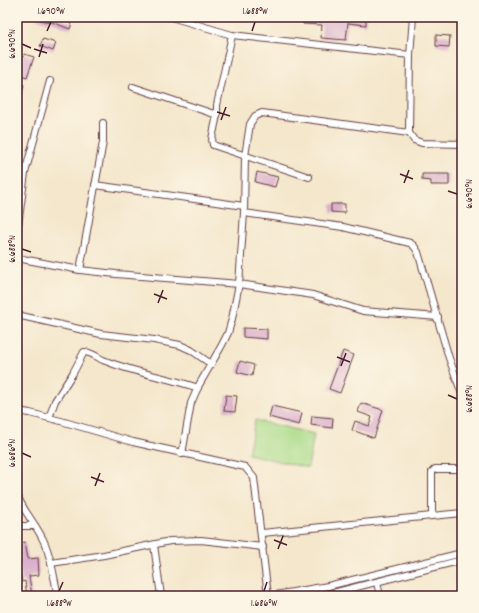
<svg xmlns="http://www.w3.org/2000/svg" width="479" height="613" viewBox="0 0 479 613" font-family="Dekko,sans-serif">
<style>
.green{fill:#aadc8a;stroke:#7a7e5a}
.building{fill:#dab0cc}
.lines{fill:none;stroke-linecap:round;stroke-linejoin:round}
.minor-casing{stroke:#643d43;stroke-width:8}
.minor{stroke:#fff;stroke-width:6}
.ticks{fill:none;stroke:#4a1f2b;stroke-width:1.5}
.neatline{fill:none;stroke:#4a1f2b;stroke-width:1.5}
.ticks-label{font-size:10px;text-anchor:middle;fill:#4a1f2b}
</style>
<rect width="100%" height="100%" fill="#fcf5e5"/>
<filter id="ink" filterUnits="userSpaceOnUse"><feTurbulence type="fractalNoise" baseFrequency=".025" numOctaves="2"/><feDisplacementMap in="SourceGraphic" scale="8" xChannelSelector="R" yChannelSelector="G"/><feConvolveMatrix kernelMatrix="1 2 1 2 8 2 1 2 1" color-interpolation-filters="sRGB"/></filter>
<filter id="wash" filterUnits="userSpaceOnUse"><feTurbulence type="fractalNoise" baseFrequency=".012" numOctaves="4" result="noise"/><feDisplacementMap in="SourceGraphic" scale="16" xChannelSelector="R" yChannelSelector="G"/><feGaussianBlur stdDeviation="0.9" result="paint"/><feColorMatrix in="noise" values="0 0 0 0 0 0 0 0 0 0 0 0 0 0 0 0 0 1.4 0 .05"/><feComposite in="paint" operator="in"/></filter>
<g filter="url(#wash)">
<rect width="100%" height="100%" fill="#f4e7cc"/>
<path class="green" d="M 255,420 L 314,434 L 308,468 L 248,454 Z"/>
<g id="blocks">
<g class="building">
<path d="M 33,17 L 55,17 L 72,23 L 70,29 L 49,21 L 49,23 Z"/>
<path d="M 304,17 L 366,17 L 366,25 L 348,23 L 346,40 L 321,38 L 322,25 L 303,24 Z"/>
<path d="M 436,35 L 450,36 L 449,47 L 436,46 Z"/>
<path d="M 43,39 L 56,43 L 53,51 L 40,46 Z"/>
<path d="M 24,54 L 34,57 L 27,77 L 17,74 Z"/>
<path d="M 17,83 L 24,85 L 18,106 L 17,106 Z"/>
<path d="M 257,172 L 278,177 L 275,187 L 255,182 Z"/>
<path d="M 422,174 L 449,174 L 449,185 L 431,185 L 431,181 L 422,180 Z"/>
<path d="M 331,204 L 345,204 L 345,213 L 331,212 Z"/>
<path d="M 243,328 L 267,329 L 267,339 L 243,337 Z"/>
<path d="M 343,351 L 354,355 L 340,393 L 329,389 Z"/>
<path d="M 240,361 L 254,365 L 252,376 L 237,372 Z"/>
<path d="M 226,395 L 237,396 L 235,412 L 224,411 Z"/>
<path d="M 361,403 L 383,410 L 374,438 L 352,430 L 355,421 L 369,426 L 372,417 L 358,412 Z"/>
<path d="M 272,406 L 302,413 L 299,425 L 269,417 Z"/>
<path d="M 312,416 L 333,418 L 332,428 L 311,425 Z"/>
<path d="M 25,542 L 28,559 L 38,558 L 39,575 L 29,576 L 32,596 L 27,596 L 25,581 L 22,582 L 18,561 L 19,557 L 21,556 L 19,543 Z"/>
</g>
</g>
</g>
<g filter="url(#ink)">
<use href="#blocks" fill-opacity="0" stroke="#643d43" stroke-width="1"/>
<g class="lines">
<g class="minor-casing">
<g id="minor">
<path d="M 171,17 L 232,35 L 410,55"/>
<path d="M 413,17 L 410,55 L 409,133 L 414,140 L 422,143 L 462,144"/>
<path d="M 232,35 L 217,105 L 217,115 L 212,139 L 213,145 L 309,177"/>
<path d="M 133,87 L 217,115"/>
<path d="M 95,185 L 244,206"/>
<path d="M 244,213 L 343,227 L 410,243 L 414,246 L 418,252 L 449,358 L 462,394"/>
<path d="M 17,233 L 25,173 L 50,81"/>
<path d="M 17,258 L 80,270 L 116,274 L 239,284 L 313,295 L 363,311 L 438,317"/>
<path d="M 80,270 L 103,142 L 103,123"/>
<path d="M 17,315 L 101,334 L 154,340 L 180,345 L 191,350 L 211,364"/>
<path d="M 17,411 L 30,413 L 61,421 L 133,442 L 245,467 L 254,478 L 268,596"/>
<path d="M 49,418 L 55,401 L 73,373 L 84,352 C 91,352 97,357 103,360 C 134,373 167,377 198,388"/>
<path d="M 182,454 L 191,403 L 199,385 L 222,345 L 228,333 L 232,319 L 239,284 L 244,213 L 245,156 L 250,124 L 255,116 L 262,113 L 409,133"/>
<path d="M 17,495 C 24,513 38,526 45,544 C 52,560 54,579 58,596"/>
<path d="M 432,516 L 432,472 L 435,469 L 462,469"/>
<path d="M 17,526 L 35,526"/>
<path d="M 262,533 L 462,513"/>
<path d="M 154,545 L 161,596"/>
<path d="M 51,563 L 104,555 L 170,541 L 201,540 L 263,547"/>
<path d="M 377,582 L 380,596"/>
<path d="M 270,596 L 328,586 L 462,553"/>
<path d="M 321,596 L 462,560"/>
</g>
</g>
<use href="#minor" class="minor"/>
</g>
</g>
<path class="ticks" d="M 47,31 L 51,22M 252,31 L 255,22M 22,44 L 31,48M 34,49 L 47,53M 39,57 L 43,44M 217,112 L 230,116M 221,120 L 226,107M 400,174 L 413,179M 404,183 L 409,170M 448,191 L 457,194M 22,249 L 31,252M 154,294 L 167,299M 158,303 L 163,290M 337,357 L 350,362M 341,366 L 346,353M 448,395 L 457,399M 22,453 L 31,457M 91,477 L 104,482M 95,486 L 100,473M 274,540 L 287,545M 278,549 L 283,536M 59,591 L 63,582M 264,591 L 267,582"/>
<rect width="479" height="613" fill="none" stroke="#fcf5e5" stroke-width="44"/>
<rect x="22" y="22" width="435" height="569" class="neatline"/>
<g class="ticks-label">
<text x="51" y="14">1.690°W</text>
<text x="255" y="14">1.688°W</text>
<text transform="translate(11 44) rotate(-90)" y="4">6.690°N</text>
<text transform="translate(468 194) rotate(-90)" y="4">6.690°N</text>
<text transform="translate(11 249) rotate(-90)" y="4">6.688°N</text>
<text transform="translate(468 399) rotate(-90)" y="4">6.688°N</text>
<text transform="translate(11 453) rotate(-90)" y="4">6.686°N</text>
<text x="59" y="606">1.688°W</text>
<text x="264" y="606">1.686°W</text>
</g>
</svg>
